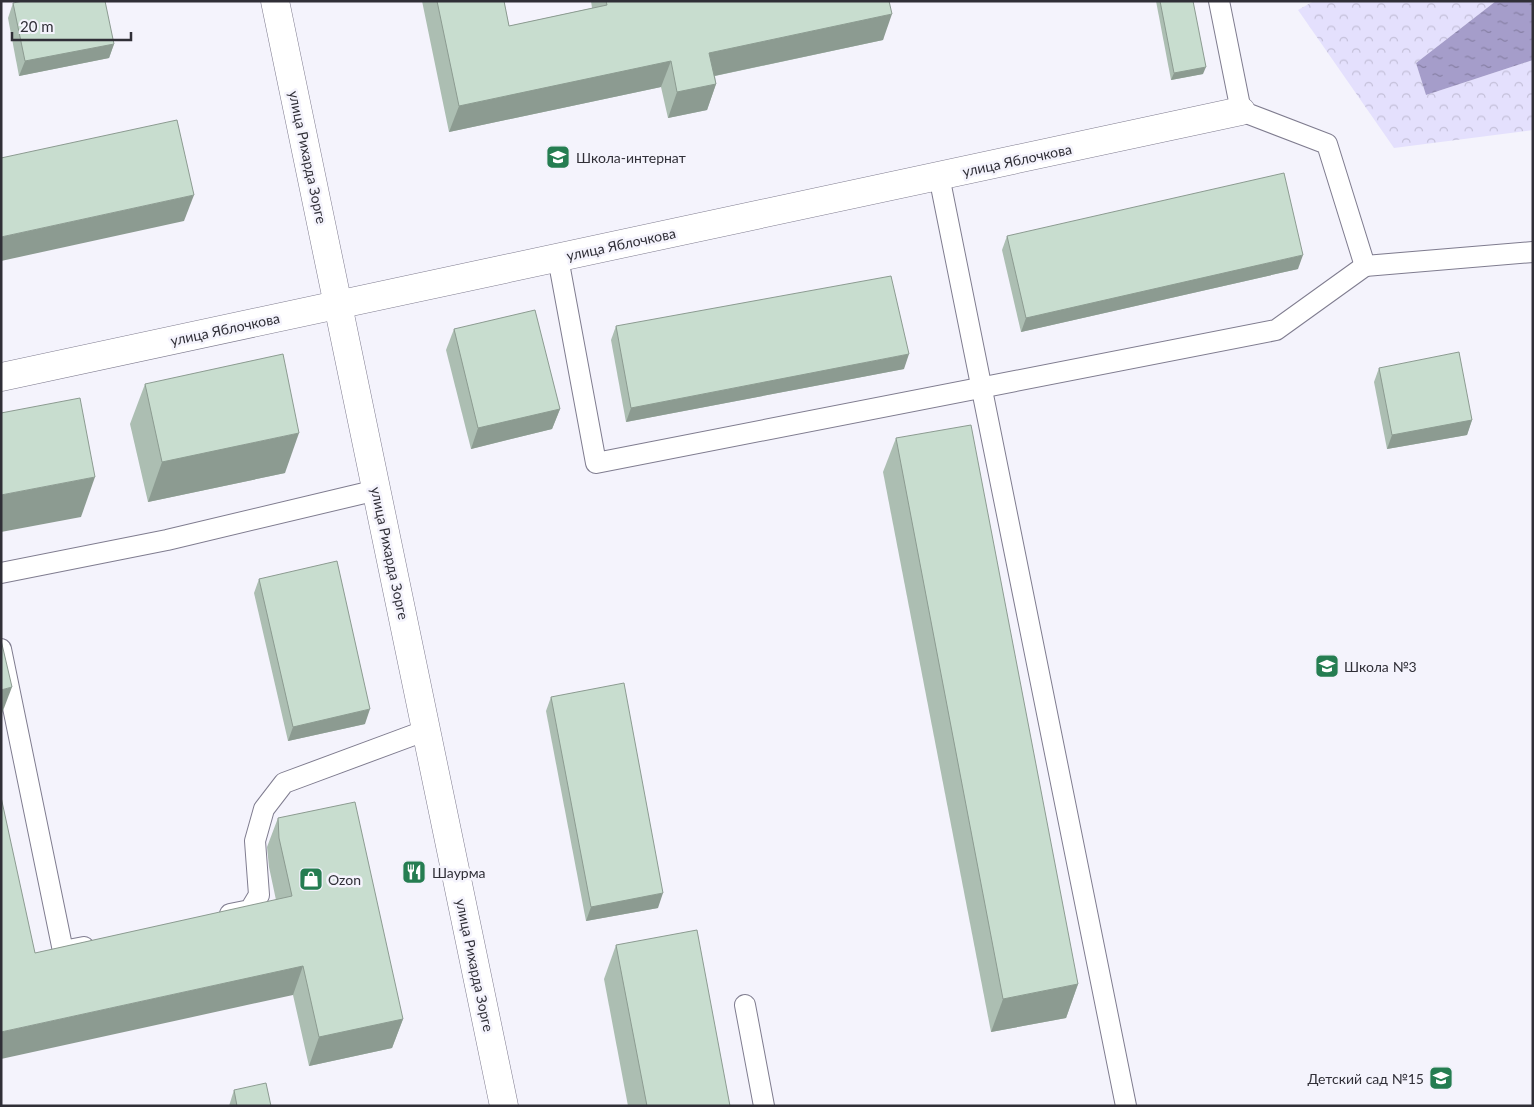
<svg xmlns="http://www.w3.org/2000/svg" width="1534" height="1107" viewBox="0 0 1534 1107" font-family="Lato,sans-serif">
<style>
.forest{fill:url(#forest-crowns)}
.water{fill:url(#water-ripples)}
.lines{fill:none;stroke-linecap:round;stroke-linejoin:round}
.service-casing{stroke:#7f7c8f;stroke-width:22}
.minor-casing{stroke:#7f7c8f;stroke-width:29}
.service{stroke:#fff;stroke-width:20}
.minor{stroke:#fff;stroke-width:28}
.wall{fill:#acbeb2}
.shaded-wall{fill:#8c9b91}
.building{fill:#c8ddcf;stroke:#8c9b91}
.labels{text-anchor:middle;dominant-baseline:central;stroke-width:5;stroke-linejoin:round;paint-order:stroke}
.street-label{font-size:14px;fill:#302f37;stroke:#f4f3fc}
.poi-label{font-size:14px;fill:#302f37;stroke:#f4f3fc;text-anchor:start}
</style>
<defs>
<pattern id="forest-crowns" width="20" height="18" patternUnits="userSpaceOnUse" patternTransform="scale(1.25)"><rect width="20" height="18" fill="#e4e0fd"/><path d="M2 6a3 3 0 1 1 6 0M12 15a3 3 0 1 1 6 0" fill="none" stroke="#c4c0d9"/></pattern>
<pattern id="water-ripples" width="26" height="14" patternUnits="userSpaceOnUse" patternTransform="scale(1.25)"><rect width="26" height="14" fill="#a59dca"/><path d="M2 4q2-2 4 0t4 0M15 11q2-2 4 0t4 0" fill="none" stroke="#8780a5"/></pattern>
</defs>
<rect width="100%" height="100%" fill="#f4f3fc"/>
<path class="forest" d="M 1314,1 L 1496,1 L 1416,63 L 1426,95 L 1533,60 L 1533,130 L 1394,148 L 1298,10 Z"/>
<path class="water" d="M 1496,1 L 1533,1 L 1533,60 L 1426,95 L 1416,63 Z"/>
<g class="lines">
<g class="service-casing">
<g id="service">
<path d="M 1219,1 L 1241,111 L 1327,144 L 1365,266 L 1533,252"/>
<path d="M 939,176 L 1126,1106"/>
<path d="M 558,258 L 596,463 L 1276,330 L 1365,266"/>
<path d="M 1,573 L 167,540 L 377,490"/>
<path d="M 1,649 L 63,951 L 84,947"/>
<path d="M 230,914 L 250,910 L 259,895 L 255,841 L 264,809 L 284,783 L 427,730"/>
<path d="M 745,1005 L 764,1106"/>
</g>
</g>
<g class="minor-casing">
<g id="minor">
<path d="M 275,1 L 504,1106"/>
<path d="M 1,377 L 1241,111"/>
</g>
</g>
<use href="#service" class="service"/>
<use href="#minor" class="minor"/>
</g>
<g class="wall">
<path d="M 422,1 L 504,1 L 509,26 L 592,8 L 591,1 L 889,1 L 883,40 L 715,76 L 716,84 L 707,110 L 668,118 L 661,87 L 449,132 Z"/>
<path d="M 1156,1 L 1193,1 L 1203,74 L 1171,80 Z"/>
<path d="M 13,3 L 114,44 L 109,58 L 19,76 L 8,18 Z"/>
<path d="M 1007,236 L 1298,269 L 1021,332 L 1002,250 Z"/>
<path d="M 616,326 L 904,369 L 626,422 L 611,340 Z"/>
<path d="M 454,329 L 560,409 L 552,429 L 471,449 L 446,350 Z"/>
<path d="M 1379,368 L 1472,420 L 1467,435 L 1387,449 L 1374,382 Z"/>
<path d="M 145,384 L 285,473 L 148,502 L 130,424 Z"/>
<path d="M 896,438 L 1078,984 L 1066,1018 L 991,1032 L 883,472 Z"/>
<path d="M 259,579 L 365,724 L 288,741 L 254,593 Z"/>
<path d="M 551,697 L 658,908 L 586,921 L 546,711 Z"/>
<path d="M 278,818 L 403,1019 L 392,1048 L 309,1066 L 293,995 L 35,953 L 276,900 L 269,867 L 267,847 Z"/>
<path d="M 616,945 L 730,1106 L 628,1106 L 604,979 Z"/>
<path d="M 234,1090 L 271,1106 L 229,1106 Z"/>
</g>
<g class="shaded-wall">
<path d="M 892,14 L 883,40 L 700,79 L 709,53 Z"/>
<path d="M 114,44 L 109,58 L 19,76 L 25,61 Z"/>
<path d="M 671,61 L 661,87 L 449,132 L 459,106 Z"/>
<path d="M 1206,67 L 1203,74 L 1171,80 L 1174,73 Z"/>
<path d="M 716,84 L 707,110 L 668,118 L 677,92 Z"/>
<path d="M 194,195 L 184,221 L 1,261 L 1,237 Z"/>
<path d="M 1303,255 L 1298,269 L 1021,332 L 1026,318 Z"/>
<path d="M 909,354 L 904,369 L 626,422 L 631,408 Z"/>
<path d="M 560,409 L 552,429 L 471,449 L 478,428 Z"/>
<path d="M 1472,420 L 1467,435 L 1387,449 L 1392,435 Z"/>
<path d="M 299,433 L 285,473 L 148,502 L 162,462 Z"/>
<path d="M 95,477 L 81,517 L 1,532 L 1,495 Z"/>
<path d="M 12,687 L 1,716 L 1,690 Z"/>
<path d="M 370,709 L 365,724 L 288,741 L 293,727 Z"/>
<path d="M 663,893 L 658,908 L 586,921 L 591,907 Z"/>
<path d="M 303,966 L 293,995 L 1,1059 L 1,1032 Z"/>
<path d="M 1078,984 L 1066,1018 L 991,1032 L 1003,999 Z"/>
<path d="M 403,1019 L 392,1048 L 309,1066 L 319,1037 Z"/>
</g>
<g class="building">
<path d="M 23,1 L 105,1 L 114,44 L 25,61 L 13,3 Z"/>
<path d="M 437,1 L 504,1 L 509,26 L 607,5 L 606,1 L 889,1 L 892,14 L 709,53 L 716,84 L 677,92 L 671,61 L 459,106 Z"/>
<path d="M 1160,1 L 1193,1 L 1206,67 L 1174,73 Z"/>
<path d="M 177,120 L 194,195 L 1,237 L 1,158 Z"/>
<path d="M 1284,173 L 1303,255 L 1026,318 L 1007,236 Z"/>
<path d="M 891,276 L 909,354 L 631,408 L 616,326 Z"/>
<path d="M 535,310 L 560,409 L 478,428 L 454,329 Z"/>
<path d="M 1459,352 L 1472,420 L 1392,435 L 1379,368 Z"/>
<path d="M 283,354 L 299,433 L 162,462 L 145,384 Z"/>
<path d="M 80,398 L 95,477 L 1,495 L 1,413 Z"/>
<path d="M 971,425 L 1078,984 L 1003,999 L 896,438 Z"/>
<path d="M 337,561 L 370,709 L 293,727 L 259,579 Z"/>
<path d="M 1,640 L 12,687 L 1,690 Z"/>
<path d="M 624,683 L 663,893 L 591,907 L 551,697 Z"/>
<path d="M 1,797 L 35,953 L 292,896 L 279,838 L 278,818 L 355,802 L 403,1019 L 319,1037 L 303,966 L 1,1032 Z"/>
<path d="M 697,930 L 730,1106 L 647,1106 L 616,945 Z"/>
<path d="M 266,1083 L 271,1106 L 237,1106 L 234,1090 Z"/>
</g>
<defs>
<g id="school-square" transform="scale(1.25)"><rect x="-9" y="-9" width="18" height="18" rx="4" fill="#257d51" stroke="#f4f3fc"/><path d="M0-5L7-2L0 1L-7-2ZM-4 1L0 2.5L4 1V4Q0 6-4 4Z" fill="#fff"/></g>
<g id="restaurant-square" transform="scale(1.25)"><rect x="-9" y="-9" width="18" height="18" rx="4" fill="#257d51" stroke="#f4f3fc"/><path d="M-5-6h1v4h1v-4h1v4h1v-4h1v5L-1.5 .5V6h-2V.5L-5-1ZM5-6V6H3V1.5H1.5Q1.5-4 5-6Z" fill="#fff"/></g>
<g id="shop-square" transform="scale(1.25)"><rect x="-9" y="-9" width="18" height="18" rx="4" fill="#257d51" stroke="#f4f3fc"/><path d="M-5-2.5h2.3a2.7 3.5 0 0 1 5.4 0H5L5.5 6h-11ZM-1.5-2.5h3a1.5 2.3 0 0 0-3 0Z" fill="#fff"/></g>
</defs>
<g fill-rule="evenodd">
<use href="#school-square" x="558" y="157"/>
<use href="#school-square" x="1327" y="666"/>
<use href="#restaurant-square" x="414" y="872"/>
<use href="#shop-square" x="311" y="879"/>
<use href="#school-square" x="1441" y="1078"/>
</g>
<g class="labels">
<g class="street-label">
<text transform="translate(308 157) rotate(78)">улица Рихарда Зорге</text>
<text transform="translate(1017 160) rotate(-12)">улица Яблочкова</text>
<text transform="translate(621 244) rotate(-12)">улица Яблочкова</text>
<text transform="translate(225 329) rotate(-12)">улица Яблочкова</text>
<text transform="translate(390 553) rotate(78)">улица Рихарда Зорге</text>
<text transform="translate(475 965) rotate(78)">улица Рихарда Зорге</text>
</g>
<g class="poi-label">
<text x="576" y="157">Школа-интернат</text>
<text x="1344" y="666">Школа №3</text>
<text x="432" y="872">Шаурма</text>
<text x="328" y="879">Ozon</text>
<text x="1424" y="1078" text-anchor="end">Детский сад №15</text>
</g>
</g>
<rect width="1534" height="1107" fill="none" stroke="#302f37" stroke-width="5"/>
<path d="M12 32v8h119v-8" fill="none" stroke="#302f37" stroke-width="2.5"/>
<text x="20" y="32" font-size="15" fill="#302f37" stroke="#f4f3fc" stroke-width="4" paint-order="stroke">20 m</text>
</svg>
